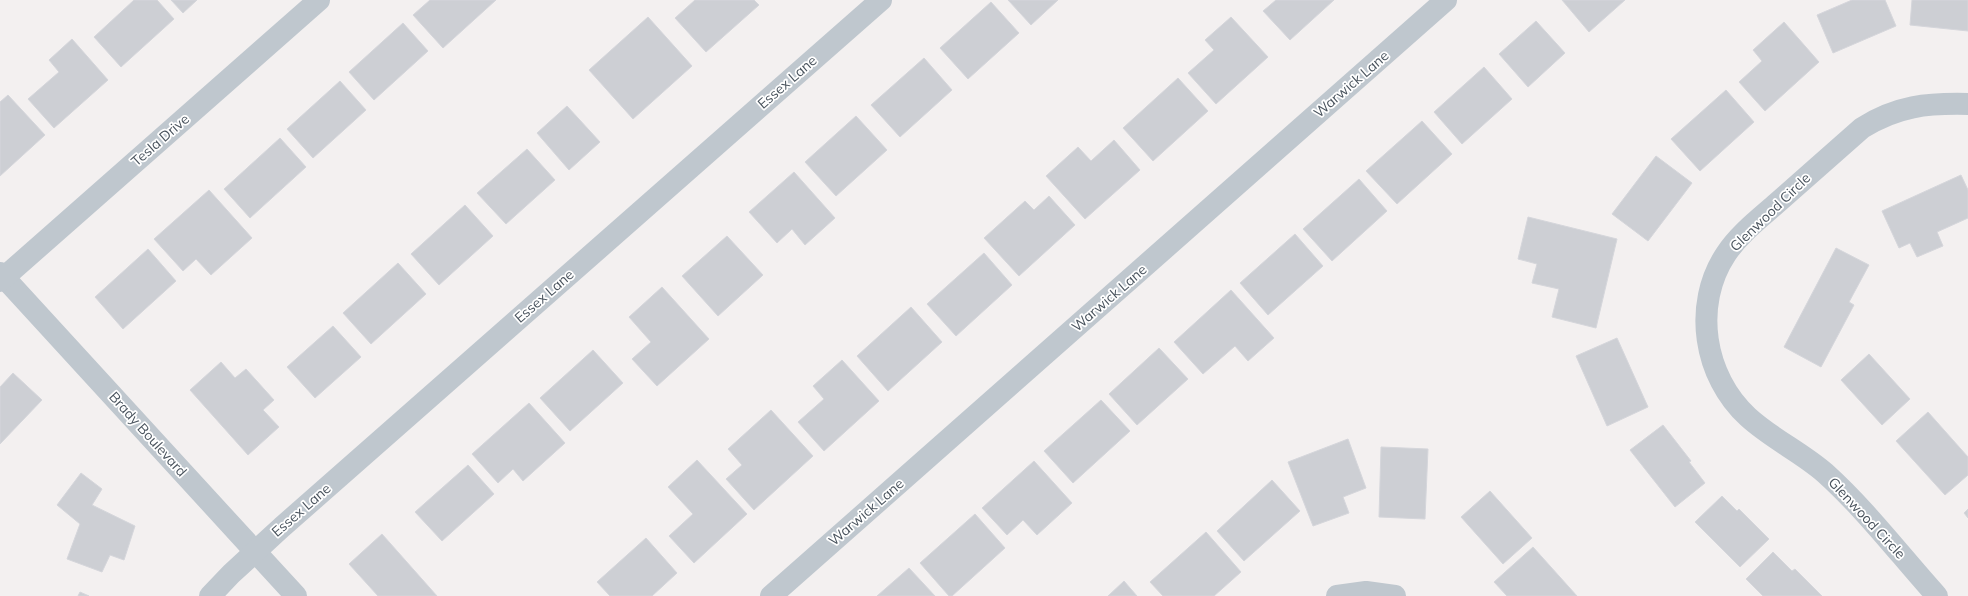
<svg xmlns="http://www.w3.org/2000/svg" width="1968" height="596" viewBox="0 0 1968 596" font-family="Mulish,sans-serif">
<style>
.building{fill:#cdcfd4;stroke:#d5d6db}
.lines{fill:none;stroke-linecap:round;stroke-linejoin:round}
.minor{stroke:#bfc7ce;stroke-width:22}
.labels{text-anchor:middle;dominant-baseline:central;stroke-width:3.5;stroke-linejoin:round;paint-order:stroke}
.street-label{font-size:14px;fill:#49535d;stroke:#fff}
</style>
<rect width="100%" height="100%" fill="#f3f0f0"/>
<g class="building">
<path d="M 134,0 L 157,0 L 174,19 L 121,67 L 94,37 Z"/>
<path d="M 171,0 L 197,0 L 183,13 Z"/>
<path d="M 430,0 L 496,0 L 443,48 L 413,15 Z"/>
<path d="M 695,0 L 754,0 L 759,5 L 706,52 L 675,18 Z"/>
<path d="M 1008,0 L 1058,0 L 1031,25 Z"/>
<path d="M 1276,0 L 1334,0 L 1290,40 L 1263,11 Z"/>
<path d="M 1562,0 L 1625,0 L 1589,32 Z"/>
<path d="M 1852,0 L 1885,0 L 1896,26 L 1833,53 L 1817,15 Z"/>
<path d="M 1912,0 L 1968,0 L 1968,31 L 1910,25 Z"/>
<path d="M 991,2 L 1019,33 L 968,79 L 940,48 Z"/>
<path d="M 648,17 L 692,66 L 633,119 L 589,70 Z"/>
<path d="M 1231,17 L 1268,57 L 1216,104 L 1188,73 L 1214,50 L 1205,40 Z"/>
<path d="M 1536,21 L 1565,53 L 1528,87 L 1499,54 Z"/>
<path d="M 1784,22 L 1819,62 L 1765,111 L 1739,82 L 1762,61 L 1753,50 Z"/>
<path d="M 403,23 L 428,51 L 374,100 L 349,72 Z"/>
<path d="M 72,39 L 108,80 L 54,128 L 28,99 L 59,72 L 49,60 Z"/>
<path d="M 924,58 L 952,90 L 900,137 L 871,105 Z"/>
<path d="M 1484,67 L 1512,99 L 1462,144 L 1434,112 Z"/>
<path d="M 1178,78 L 1208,111 L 1153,161 L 1123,128 Z"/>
<path d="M 340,81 L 366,110 L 313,158 L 287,129 Z"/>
<path d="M 1726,90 L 1754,122 L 1700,171 L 1671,139 Z"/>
<path d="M 8,95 L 45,135 L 0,176 L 0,102 Z"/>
<path d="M 567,106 L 600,142 L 569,170 L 537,133 Z"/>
<path d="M 856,116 L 887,150 L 836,196 L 805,162 Z"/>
<path d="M 1422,121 L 1452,154 L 1397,204 L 1366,171 Z"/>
<path d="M 280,138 L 306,167 L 250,218 L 224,189 Z"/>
<path d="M 1114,140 L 1140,170 L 1085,219 L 1046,176 L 1078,147 L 1091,161 Z"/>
<path d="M 527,149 L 555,180 L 506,224 L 477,193 Z"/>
<path d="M 1656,156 L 1692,183 L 1648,241 L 1612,214 Z"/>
<path d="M 794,172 L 835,218 L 805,245 L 792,229 L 777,243 L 749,212 Z"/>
<path d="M 1961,175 L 1968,190 L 1968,218 L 1937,232 L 1943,246 L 1917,257 L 1910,243 L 1899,248 L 1882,211 Z"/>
<path d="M 1359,179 L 1387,211 L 1332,261 L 1303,229 Z"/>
<path d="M 209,190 L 252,238 L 211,275 L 196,259 L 183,271 L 154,239 Z"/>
<path d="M 1049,196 L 1075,225 L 1019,276 L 984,238 L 1025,201 L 1034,210 Z"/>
<path d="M 465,205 L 493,236 L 439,285 L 411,254 Z"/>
<path d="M 1528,217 L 1617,239 L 1596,328 L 1552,317 L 1559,289 L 1532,283 L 1537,264 L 1518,259 Z"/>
<path d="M 1295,234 L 1323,266 L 1268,315 L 1240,283 Z"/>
<path d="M 727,236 L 763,275 L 718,316 L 682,276 Z"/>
<path d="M 1836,248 L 1869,265 L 1849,302 L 1854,305 L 1821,367 L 1784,347 Z"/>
<path d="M 148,249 L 176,281 L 123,329 L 95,297 Z"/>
<path d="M 984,253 L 1012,285 L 956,336 L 927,304 Z"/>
<path d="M 398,263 L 426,294 L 371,344 L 343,313 Z"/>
<path d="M 662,287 L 709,339 L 657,386 L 632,359 L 651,342 L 629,317 Z"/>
<path d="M 1231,290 L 1274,338 L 1248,361 L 1235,346 L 1203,374 L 1174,342 Z"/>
<path d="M 911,307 L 942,342 L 888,391 L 857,356 Z"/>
<path d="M 333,326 L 361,357 L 315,398 L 287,367 Z"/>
<path d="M 1617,338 L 1648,407 L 1607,426 L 1576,356 Z"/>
<path d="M 1159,348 L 1188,379 L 1137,425 L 1109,394 Z"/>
<path d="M 593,350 L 623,383 L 570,431 L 540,398 Z"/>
<path d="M 1869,354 L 1910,399 L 1882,425 L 1841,380 Z"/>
<path d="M 842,360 L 879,401 L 824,451 L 798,422 L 824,399 L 813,386 Z"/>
<path d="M 221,362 L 235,378 L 246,369 L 274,400 L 263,410 L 279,427 L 248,455 L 190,390 Z"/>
<path d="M 13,373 L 42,400 L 0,444 L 0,387 Z"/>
<path d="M 1101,400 L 1130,431 L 1073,483 L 1044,451 Z"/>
<path d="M 529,403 L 565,443 L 523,481 L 513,469 L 498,483 L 472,454 Z"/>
<path d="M 771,410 L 813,456 L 754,510 L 726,479 L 742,465 L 728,449 Z"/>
<path d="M 1928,412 L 1968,457 L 1968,475 L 1945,495 L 1896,441 Z"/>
<path d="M 1663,425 L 1691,461 L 1689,462 L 1705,483 L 1675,507 L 1630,450 Z"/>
<path d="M 1348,439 L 1366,488 L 1343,497 L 1349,513 L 1313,526 L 1288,462 Z"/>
<path d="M 1381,447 L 1428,449 L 1425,519 L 1379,517 Z"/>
<path d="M 697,460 L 747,514 L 694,563 L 669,536 L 693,514 L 668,487 Z"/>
<path d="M 1034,461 L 1072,503 L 1037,535 L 1023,520 L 1007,535 L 982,508 Z"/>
<path d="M 468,465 L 494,494 L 442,541 L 415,512 Z"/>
<path d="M 81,473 L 102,489 L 92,505 L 135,526 L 124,560 L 110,555 L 102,572 L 67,559 L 80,524 L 57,505 Z"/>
<path d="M 1272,480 L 1300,511 L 1244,561 L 1217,531 Z"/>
<path d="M 1490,491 L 1532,538 L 1503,564 L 1461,517 Z"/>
<path d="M 1722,496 L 1737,511 L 1739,509 L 1769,539 L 1740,567 L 1695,522 Z"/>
<path d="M 1968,509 L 1968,518 L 1964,513 Z"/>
<path d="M 975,514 L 1005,548 L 952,596 L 949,596 L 920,563 Z"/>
<path d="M 1206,532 L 1241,572 L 1214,596 L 1163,596 L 1150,582 Z"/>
<path d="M 382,534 L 437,596 L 378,596 L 349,564 Z"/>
<path d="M 646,538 L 677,573 L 652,596 L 610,596 L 597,582 Z"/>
<path d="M 1533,547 L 1577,596 L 1507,596 L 1494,582 Z"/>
<path d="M 1773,552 L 1792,571 L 1795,569 L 1822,596 L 1763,596 L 1746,579 Z"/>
<path d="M 909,568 L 935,596 L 877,596 Z"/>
<path d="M 1124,581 L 1137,596 L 1108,596 Z"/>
<path d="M 80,592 L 89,596 L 78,596 Z"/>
</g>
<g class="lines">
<g class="minor">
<path d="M 0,273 L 296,596"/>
<path d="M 0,281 L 319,0"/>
<path d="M 210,596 L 231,574 L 282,527 L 881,0"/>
<path d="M 771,596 L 1446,0"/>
<path d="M 1337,596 L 1366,592 L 1395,596"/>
<path d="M 1937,596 C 1900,555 1866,510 1825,473 C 1801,452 1772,439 1748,417 C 1704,377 1692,305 1726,254 C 1739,234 1760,218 1777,203 C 1805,178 1834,153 1862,128 C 1897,106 1927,103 1968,104"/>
</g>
</g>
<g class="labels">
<g class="street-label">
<text transform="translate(787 82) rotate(-41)">Essex Lane</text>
<text transform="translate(1351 84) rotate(-41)">Warwick Lane</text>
<text transform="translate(160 140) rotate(-41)">Tesla Drive</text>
<text transform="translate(1770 212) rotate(-44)">Glenwood Circle</text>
<text transform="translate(544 296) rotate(-41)">Essex Lane</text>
<text transform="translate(1109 298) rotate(-41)">Warwick Lane</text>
<text transform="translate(148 434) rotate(48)">Brady Boulevard</text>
<text transform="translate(301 510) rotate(-41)">Essex Lane</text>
<text transform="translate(866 512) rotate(-41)">Warwick Lane</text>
<text transform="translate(1867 518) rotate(47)">Glenwood Circle</text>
</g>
</g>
</svg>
